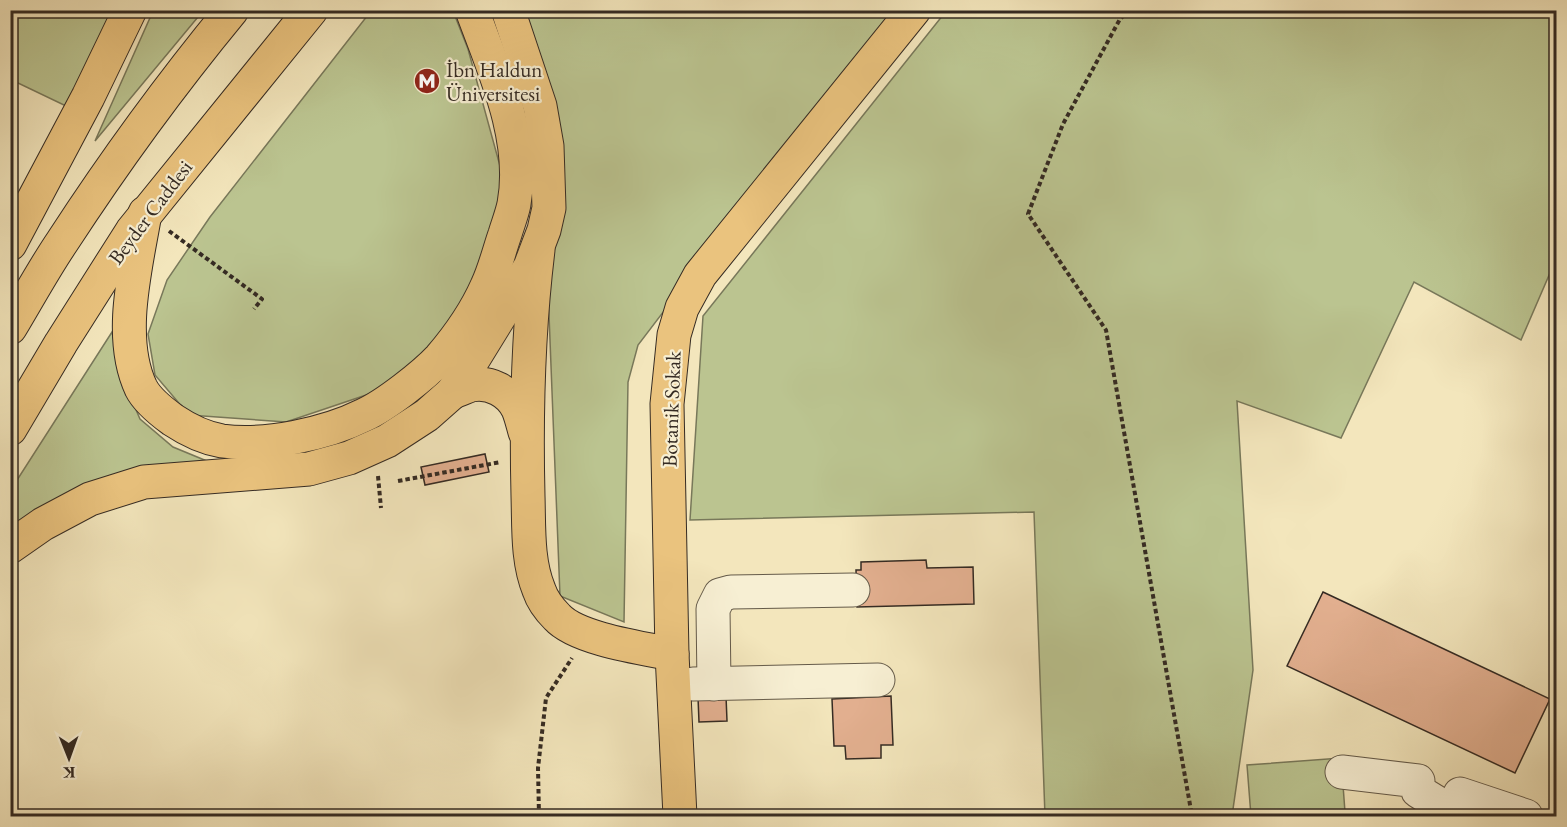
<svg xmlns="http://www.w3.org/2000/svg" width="1567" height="827" viewBox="0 0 1567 827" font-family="'EB Garamond',serif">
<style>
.green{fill:#bbc490;stroke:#78785a;stroke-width:1.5}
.building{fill:#e2af8f;stroke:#352b23;stroke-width:1.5}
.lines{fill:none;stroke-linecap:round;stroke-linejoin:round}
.minor-casing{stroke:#645a49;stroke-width:35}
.major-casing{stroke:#352b23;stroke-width:35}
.highway-casing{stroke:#352b23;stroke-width:35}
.path{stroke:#352b23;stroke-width:4;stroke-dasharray:4.5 3;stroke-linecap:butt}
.minor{stroke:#f7efd3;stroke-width:33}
.major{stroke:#eac37e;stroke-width:33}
.highway{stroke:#eac37e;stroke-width:33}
.labels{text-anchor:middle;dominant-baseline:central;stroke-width:4.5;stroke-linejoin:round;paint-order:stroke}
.poi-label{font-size:21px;fill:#352b23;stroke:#f7efd3;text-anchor:start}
.street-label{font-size:21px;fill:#352b23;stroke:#f7efd3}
</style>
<rect width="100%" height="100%" fill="#f3e6bc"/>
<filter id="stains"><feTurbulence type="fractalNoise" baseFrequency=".00333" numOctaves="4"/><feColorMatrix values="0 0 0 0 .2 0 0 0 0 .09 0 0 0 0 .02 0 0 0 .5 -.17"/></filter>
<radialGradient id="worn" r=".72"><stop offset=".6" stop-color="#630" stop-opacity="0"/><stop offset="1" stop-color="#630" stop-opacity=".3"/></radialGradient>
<g class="green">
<path d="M 153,10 L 203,11 L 95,141 L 153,11 Z"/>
<path d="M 947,10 L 1556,11 L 1556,259 L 1521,340 L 1414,282 L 1341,438 L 1237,401 L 1253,670 L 1232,816 L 1045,816 L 1034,512 L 690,520 L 703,316 Z"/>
<path d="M 11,11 L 114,11 L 66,106 L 16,82 L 11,91 Z"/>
<path d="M 371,11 L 453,11 L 468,49 L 500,166 L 500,205 L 481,263 L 449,331 L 381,390 L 286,422 L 189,415 L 155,375 L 148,334 L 167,280 L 210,217 Z"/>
<path d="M 507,11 L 893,11 L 638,345 L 628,382 L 624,622 L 560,596 L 548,289 L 552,170 Z"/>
<path d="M 112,332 L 121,375 L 140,419 L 173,447 L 219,466 L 11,538 L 10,491 Z"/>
<path d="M 1341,758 L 1345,812 L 1284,816 L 1251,816 L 1247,765 Z"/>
</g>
<g class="building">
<path d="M 485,454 L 489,472 L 425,485 L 421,467 Z"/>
<path d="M 926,560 L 927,568 L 973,567 L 974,604 L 857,607 L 856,570 L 861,570 L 861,562 Z"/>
<path d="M 1323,592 L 1550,699 L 1515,773 L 1287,666 Z"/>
<path d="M 726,696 L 727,721 L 699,722 L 698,697 Z"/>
<path d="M 891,696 L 893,745 L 881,745 L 881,758 L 846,759 L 845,746 L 834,746 L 832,699 Z"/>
</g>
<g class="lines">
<g class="minor-casing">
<g id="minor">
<path d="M 693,684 L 878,680"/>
<path d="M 714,684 L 713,609 L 720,595 L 731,592 L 853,590"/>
<path d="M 1342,772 L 1418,781 L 1418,791 L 1452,812"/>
<path d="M 1450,816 L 1460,794 L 1526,816"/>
</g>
</g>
<g class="major-casing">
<g id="major">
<path d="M 538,250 C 528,332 526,414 528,496 C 529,527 527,561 539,590 C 542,599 550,610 557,617 C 577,639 642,648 672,654"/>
<path d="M 453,392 C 459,390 465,387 471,385 C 490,381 510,392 518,409 C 521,416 523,425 525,432"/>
<path d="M 680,816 L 672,654 L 667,404 L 674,335 L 682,308 L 700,275 L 914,10"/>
</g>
</g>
<g class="highway-casing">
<g id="highway">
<path d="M 145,213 C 136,267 117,337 141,388 C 147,400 162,412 173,420 C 188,430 204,438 222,441 C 264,447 326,434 364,415 C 386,405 424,375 440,358 C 458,337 476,311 487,286 C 495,269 499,251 505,234 C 508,224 512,214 514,204 C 526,139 494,70 472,10"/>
<path d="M 10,244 L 88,97 L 130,10"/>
<path d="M 10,328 C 27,300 43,270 62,242 C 114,162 171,84 232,10"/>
<path d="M 10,429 L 61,343 L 132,231 L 311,10"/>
<path d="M 10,547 L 43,524 L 90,499 L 144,482 L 309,469 L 349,458 L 387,441 L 427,415 L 453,392 L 530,267 L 544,230 L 549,208 L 547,146 L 540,106 L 508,10"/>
</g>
</g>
<g class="path">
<path d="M 1130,10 L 1120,19 L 1063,124 L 1028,214 L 1106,330 L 1192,816"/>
<path d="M 169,231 L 262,299 L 254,309"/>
<path d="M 378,476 L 381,508"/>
<path d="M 398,481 L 501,462"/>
<path d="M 1340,812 L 1345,816"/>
<path d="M 539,816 L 538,768 L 546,698 L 572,658"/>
</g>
<use href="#minor" class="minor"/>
<use href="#major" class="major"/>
<use href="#highway" class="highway"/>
</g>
<defs>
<g id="metro-disc" transform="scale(1.35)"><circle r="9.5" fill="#8f2418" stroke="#f7efd3"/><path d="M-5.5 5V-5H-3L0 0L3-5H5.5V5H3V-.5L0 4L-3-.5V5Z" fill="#fff"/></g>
</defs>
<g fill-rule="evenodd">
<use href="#metro-disc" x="427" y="81"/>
</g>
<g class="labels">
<g class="poi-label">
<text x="446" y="69">İbn Haldun<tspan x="446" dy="24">Üniversitesi</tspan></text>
</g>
<g class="street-label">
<text transform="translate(150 212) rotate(-53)">Beyder Caddesi</text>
<text transform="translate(671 409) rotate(-88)">Botanik Sokak</text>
</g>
</g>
<rect width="1567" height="827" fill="none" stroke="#f3e6bc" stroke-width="36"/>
<rect x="12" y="12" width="1543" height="803" fill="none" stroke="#352b23" stroke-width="3"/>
<rect x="18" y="18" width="1531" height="791" fill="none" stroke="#352b23" stroke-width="1.5"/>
<g transform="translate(69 758) rotate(179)" stroke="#f7efd3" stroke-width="4.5" paint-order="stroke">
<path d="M0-4.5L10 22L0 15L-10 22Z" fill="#352b23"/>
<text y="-9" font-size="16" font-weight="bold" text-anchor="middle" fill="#352b23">K</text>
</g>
<rect width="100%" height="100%" filter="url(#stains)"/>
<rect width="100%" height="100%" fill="url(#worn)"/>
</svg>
